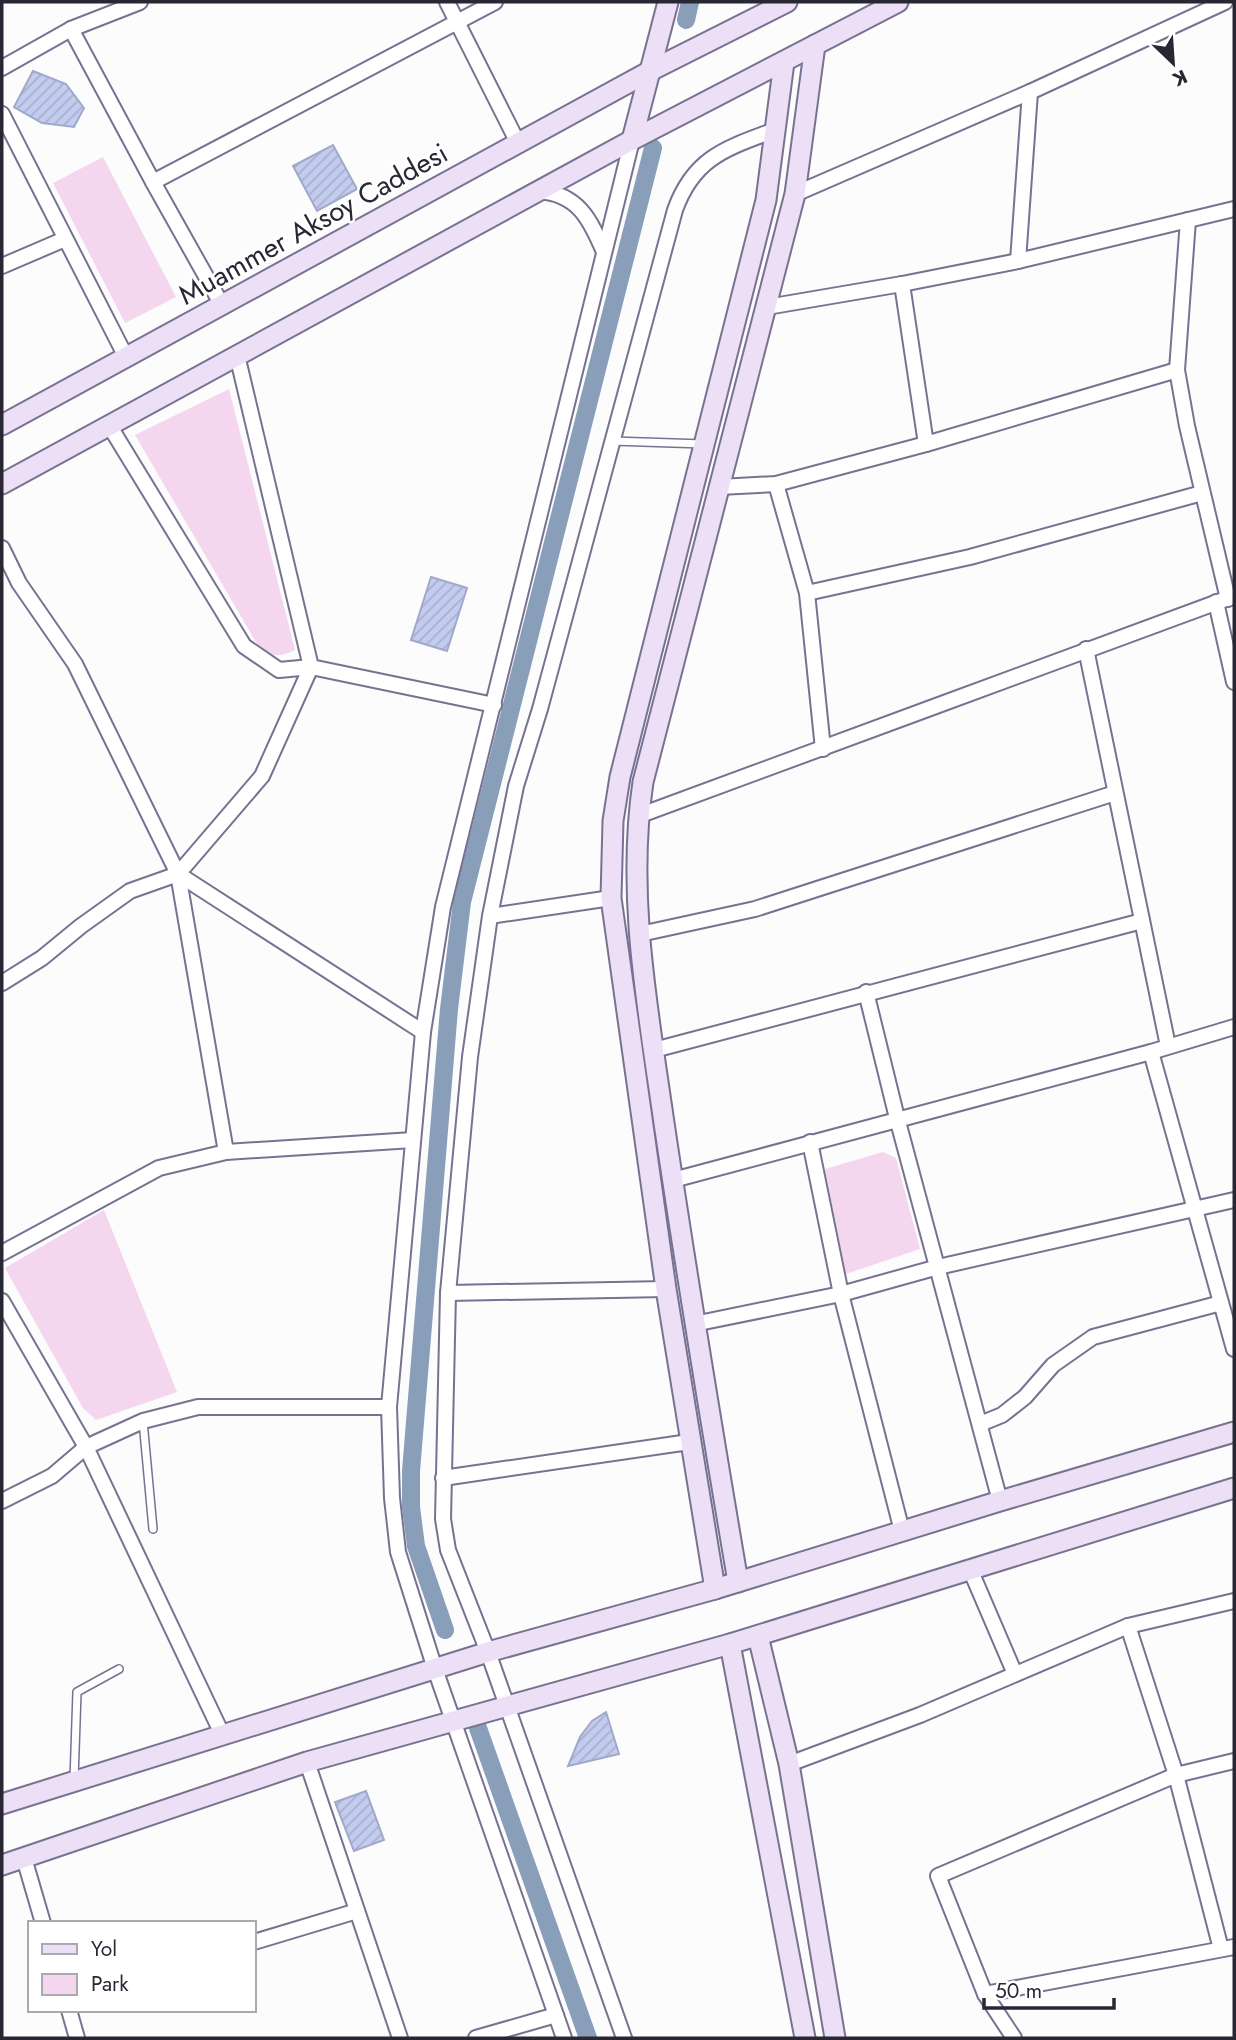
<svg xmlns="http://www.w3.org/2000/svg" width="1236" height="2040" viewBox="0 0 1236 2040" font-family="Jost,sans-serif">
<style>
.park{fill:#f4d6ef}
.lines{fill:none;stroke-linecap:round;stroke-linejoin:round}
.canal{stroke:#899eb9;stroke-width:18}
.building{fill:url(#building-hatch);stroke:#a0a9ca;stroke-width:2}
.lane-casing{stroke:#787292;stroke-width:10}
.street-casing{stroke:#787292;stroke-width:18}
.secondary-casing{stroke:#787292;stroke-width:23}
.lane{stroke:#fff;stroke-width:7}
.street{stroke:#fff;stroke-width:14}
.secondary{stroke:#eddff5;stroke-width:19}
.labels{text-anchor:middle;dominant-baseline:central;stroke-width:5;stroke-linejoin:round;paint-order:stroke}
.street-label{font-size:28px;fill:#292734;stroke:#fff}
</style>
<defs>
<pattern id="building-hatch" width="6" height="6" patternUnits="userSpaceOnUse" patternTransform="scale(1.75)"><rect width="6" height="6" fill="#c3ccef"/><path d="M-1 1l2-2M0 6l6-6M5 7l2-2" fill="none" stroke="#a8afce"/></pattern>
</defs>
<rect width="100%" height="100%" fill="#fbfcfb"/>
<g class="park">
<path d="M 103,157 L 176,297 L 125,323 L 53,183 Z"/>
<path d="M 229,389 L 295,650 C 280,657 274,657 260,649 L 135,435 Z"/>
<path d="M 883,1152 L 896,1158 L 920,1249 L 846,1274 L 825,1169 Z"/>
<path d="M 104,1210 L 177,1392 L 96,1420 L 83,1408 L 5,1268 Z"/>
</g>
<g class="lines">
<g class="canal">
<path d="M 686,20 L 690,2"/>
<path d="M 445,1630 L 416,1546 L 411,1507 L 411,1471 L 449,1009 L 462,902 L 653,148"/>
<path d="M 478,1728 L 588,2038"/>
</g>
</g>
<g class="building">
<path d="M 33,71 L 66,84 L 84,108 L 74,127 L 42,123 L 14,107 Z"/>
<path d="M 333,145 L 357,189 L 317,211 L 293,166 Z"/>
<path d="M 431,577 L 467,588 L 447,651 L 411,640 Z"/>
<path d="M 606,1712 L 619,1754 L 568,1766 L 580,1737 L 592,1721 Z"/>
<path d="M 366,1791 L 384,1840 L 354,1851 L 335,1802 Z"/>
</g>
<g class="lines">
<g class="lane-casing">
<g id="lane">
<path d="M 612,441 L 704,444"/>
<path d="M 143,1421 L 153,1529"/>
<path d="M 74,1780 L 77,1692 L 119,1669"/>
</g>
</g>
<g class="street-casing">
<g id="street">
<path d="M 140,2 L 71,29 L 153,182"/>
<path d="M 447,2 L 518,143"/>
<path d="M 2,68 L 71,29"/>
<path d="M 2,114 L 126,357"/>
<path d="M 539,191 C 578,194 590,219 604,252"/>
<path d="M 795,194 L 1030,92 L 1225,2"/>
<path d="M 1188,220 L 1177,370 L 1187,426 L 1228,599"/>
<path d="M 1018,261 L 1030,92"/>
<path d="M 2,266 L 65,239"/>
<path d="M 902,284 L 926,444"/>
<path d="M 222,305 L 153,182 L 495,2"/>
<path d="M 767,307 L 902,284 L 1018,261 L 1234,209"/>
<path d="M 237,355 L 311,667 L 494,705"/>
<path d="M 776,484 L 807,593 L 823,749"/>
<path d="M 719,487 L 776,484 L 926,444 L 1177,370"/>
<path d="M 2,548 L 19,583 L 75,664 L 178,874 L 423,1032"/>
<path d="M 807,593 L 970,557 L 1202,493"/>
<path d="M 1216,602 L 1234,682"/>
<path d="M 1086,649 L 1168,1046"/>
<path d="M 638,816 C 837,744 1035,668 1234,596"/>
<path d="M 178,874 L 226,1152"/>
<path d="M 490,916 L 611,898"/>
<path d="M 640,934 L 755,909 L 1115,793"/>
<path d="M 2,983 L 42,958 L 81,926 L 130,891 L 178,874 L 262,776 L 311,667 L 279,670 L 244,646 L 109,425"/>
<path d="M 866,992 L 897,1118 L 1000,1501"/>
<path d="M 654,1050 L 1142,921"/>
<path d="M 1151,1052 L 1234,1349"/>
<path d="M 810,1142 L 841,1294 L 902,1531"/>
<path d="M 673,1180 L 1151,1052 L 1234,1027"/>
<path d="M 2,1253 L 159,1168 L 226,1152 L 413,1140"/>
<path d="M 448,1293 L 666,1289"/>
<path d="M 2,1301 L 86,1447 L 223,1736"/>
<path d="M 694,1324 L 841,1294 L 938,1267 L 1234,1200"/>
<path d="M 980,1424 L 1002,1415 L 1025,1397 L 1053,1365 L 1093,1337 L 1221,1303"/>
<path d="M 443,1478 L 689,1442"/>
<path d="M 2,1501 L 52,1476 L 86,1447 L 143,1421 L 198,1407 L 389,1407"/>
<path d="M 970,1569 L 1015,1674"/>
<path d="M 1128,1626 L 1176,1775 L 1221,1949"/>
<path d="M 307,1762 L 400,2038"/>
<path d="M 789,1764 L 920,1715 L 1128,1626 L 1234,1601"/>
<path d="M 24,1858 L 43,1923"/>
<path d="M 254,1942 L 357,1911"/>
<path d="M 985,1994 L 1234,1947"/>
<path d="M 69,2010 L 77,2038"/>
<path d="M 476,2038 L 556,2015"/>
<path d="M 564,2038 L 435,1669 L 398,1552 L 392,1498 L 389,1407 L 423,1032 L 443,907 L 632,140"/>
<path d="M 624,2038 L 488,1652 L 448,1550 L 443,1519 L 448,1293 L 470,1057 L 490,916 L 516,786 L 540,709 L 675,210 C 694,157 727,148 775,130"/>
<path d="M 1014,2038 L 985,1994 L 938,1876 L 1176,1775 L 1234,1761"/>
</g>
</g>
<g class="secondary-casing">
<g id="secondary">
<path d="M 632,140 L 668,2"/>
<path d="M 2,425 L 650,71 L 787,2"/>
<path d="M 2,484 L 632,140 L 898,2"/>
<path d="M 738,1582 C 712,1429 687,1277 664,1123 C 648,1010 626,896 643,782 L 795,194 L 815,45"/>
<path d="M 715,1589 L 666,1289 L 611,898 L 613,821 L 620,777 L 766,200 L 784,62"/>
<path d="M 758,1636 L 789,1764 L 835,2038"/>
<path d="M 730,1644 L 805,2038"/>
<path d="M 2,1804 L 488,1652 L 715,1589 L 1000,1501 L 1234,1432"/>
<path d="M 2,1865 L 307,1762 L 730,1644 L 1234,1488"/>
</g>
</g>
<use href="#lane" class="lane"/>
<use href="#street" class="street"/>
<use href="#secondary" class="secondary"/>
</g>
<g class="labels">
<g class="street-label">
<text transform="translate(313 224) rotate(-29)">Muammer Aksoy Caddesi</text>
</g>
</g>
<rect width="1236" height="2040" fill="none" stroke="#292734" stroke-width="7"/>
<rect x="28" y="1921" width="228" height="91" fill="#ffffff" stroke="#a9a9ae" stroke-width="2"/>
<rect x="42" y="1944" width="35" height="10" fill="#eddff5" stroke="#a9a9ae" stroke-width="2"/>
<text x="91" y="1956" font-size="21" fill="#292734">Yol</text>
<rect x="42" y="1974" width="35" height="21" fill="#f4d6ef" stroke="#a9a9ae" stroke-width="2"/>
<text x="91" y="1991" font-size="21" fill="#292734">Park</text>
<g transform="translate(1173 63) rotate(155)" stroke="#ffffff" stroke-width="5" paint-order="stroke">
<path d="M0-5L12 26L0 18L-12 26Z" fill="#292734"/>
<text y="-10" font-size="19" font-weight="bold" text-anchor="middle" fill="#292734">K</text>
</g>
<path d="M984 1998v10h130v-10" fill="none" stroke="#292734" stroke-width="3.5"/>
<text x="995" y="1998" font-size="21" fill="#292734" stroke="#ffffff" stroke-width="5" paint-order="stroke">50 m</text>
</svg>
